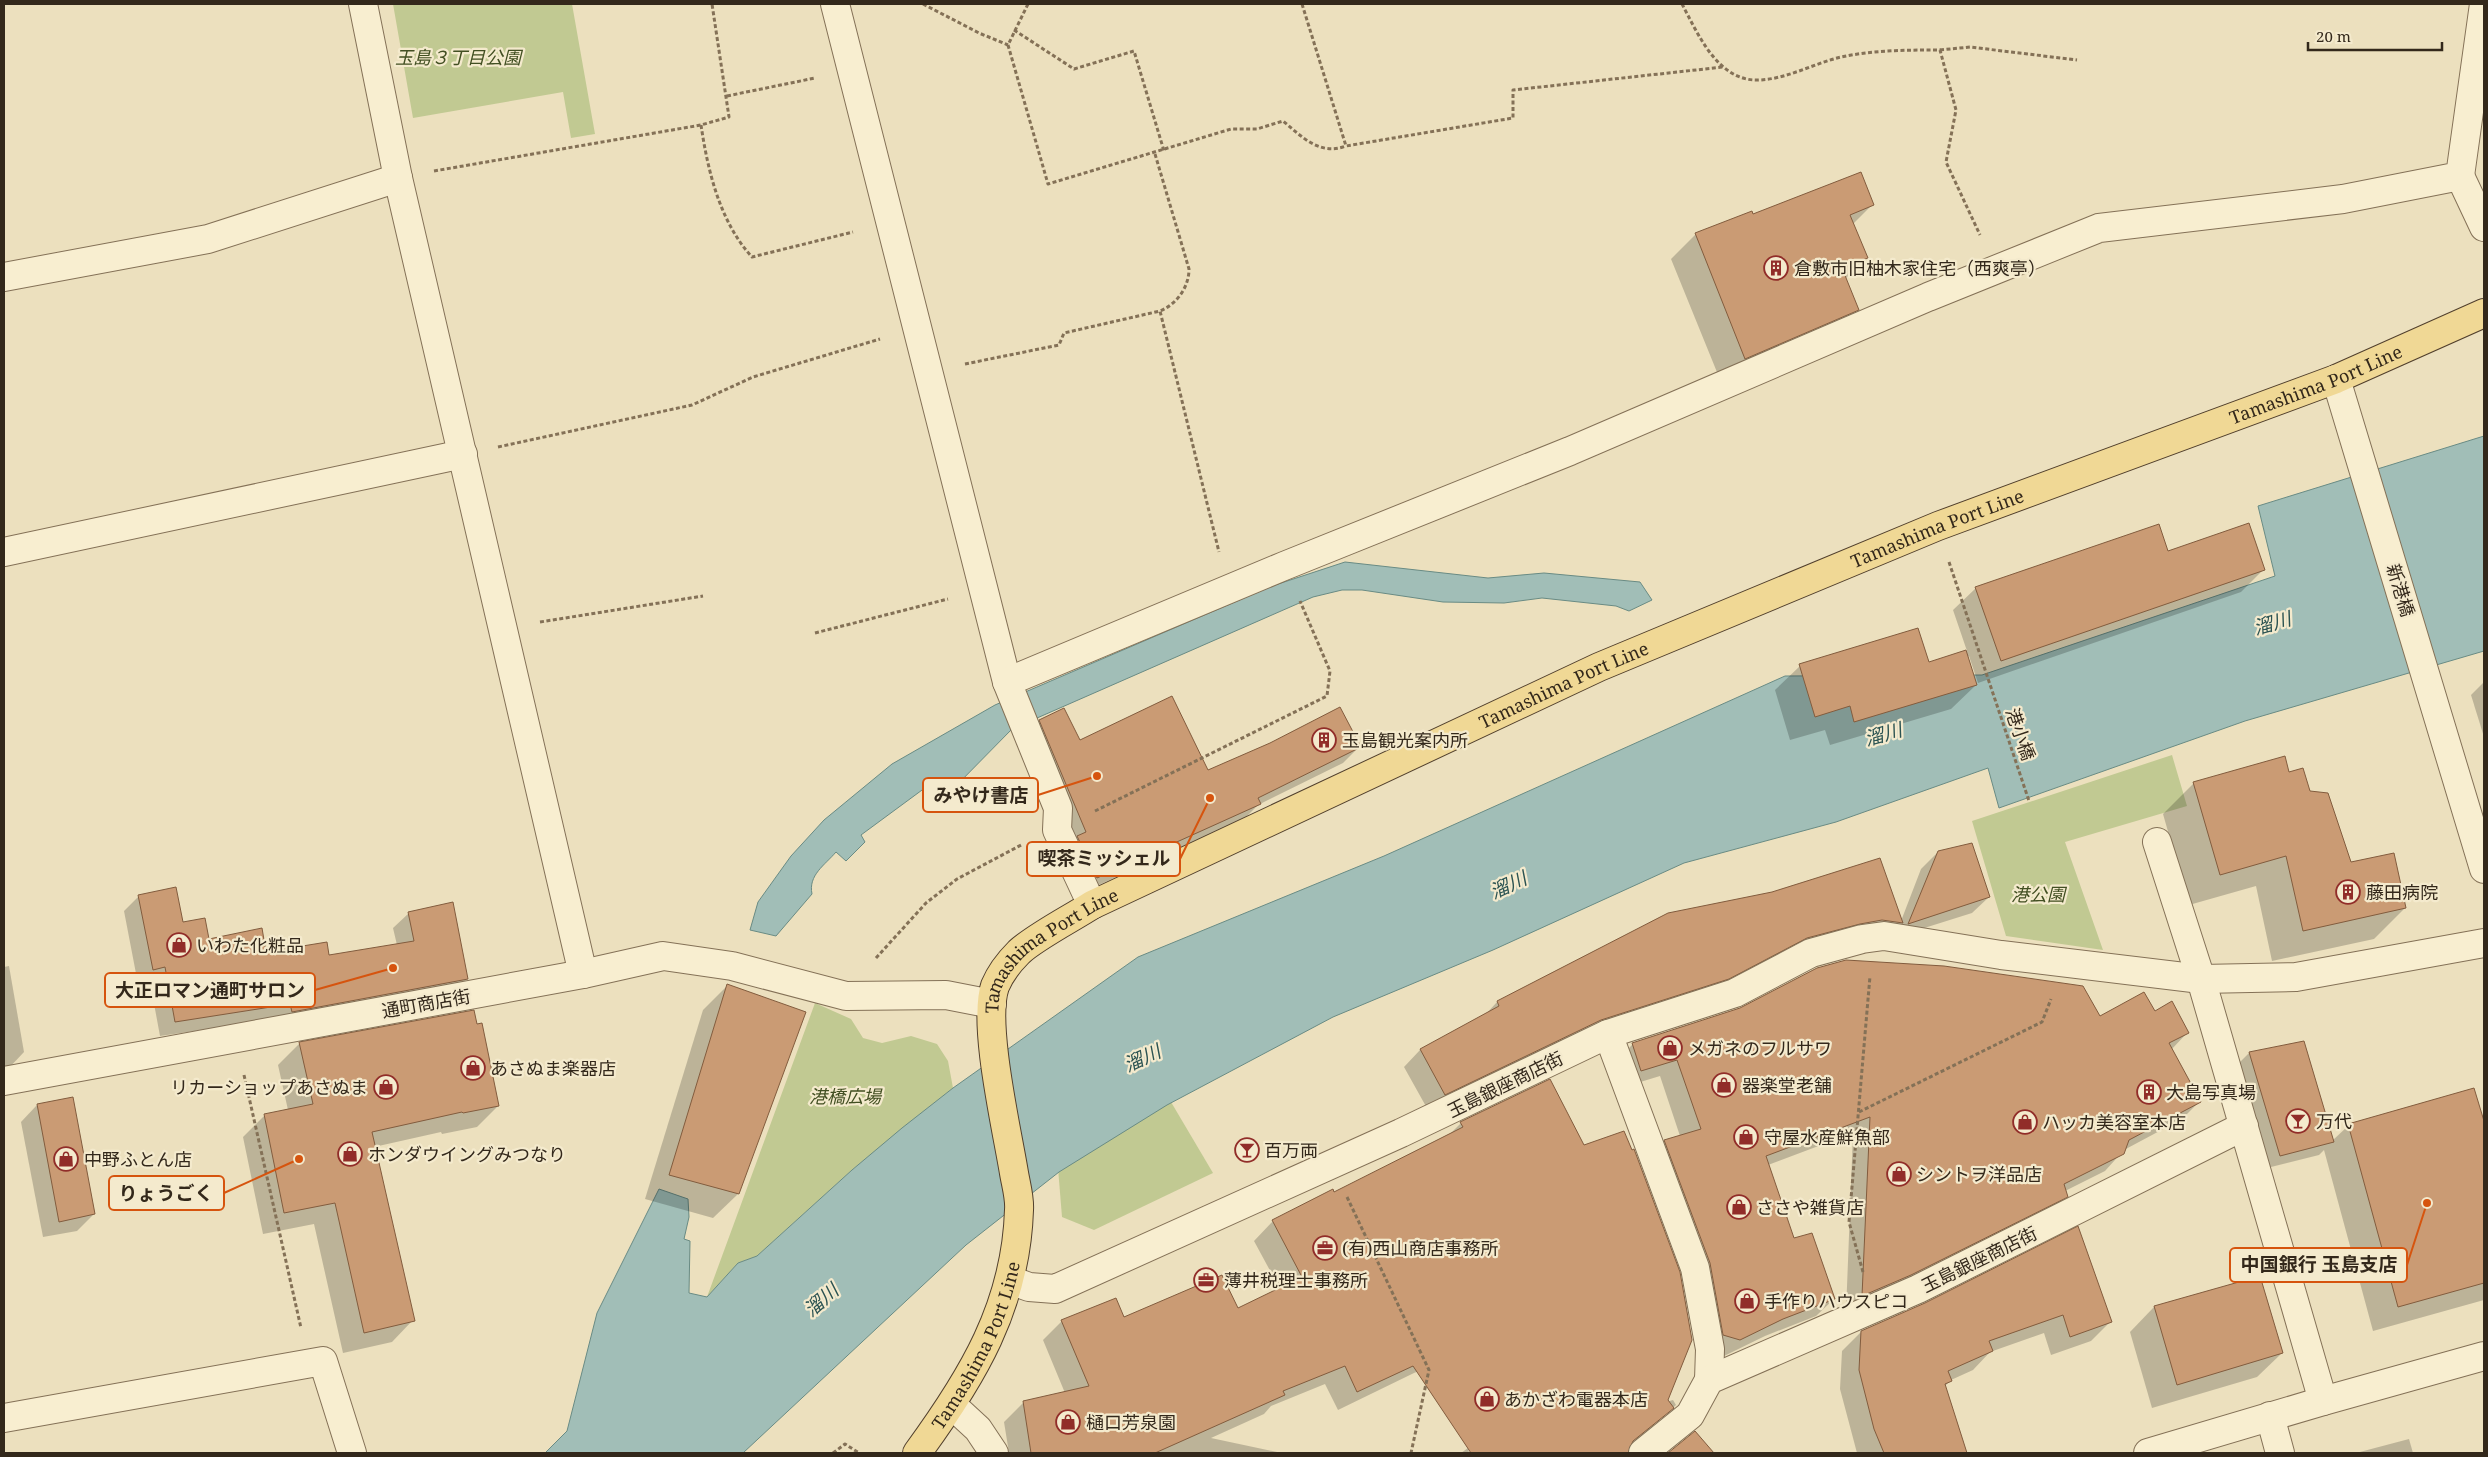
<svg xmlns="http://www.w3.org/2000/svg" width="2488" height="1457" viewBox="0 0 2488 1457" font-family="'Noto Serif','Noto Sans JP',serif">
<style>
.green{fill:#c1c992}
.water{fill:#a1beb7;stroke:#698b84}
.shadow{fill:#0003}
.building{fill:#ca9b74;stroke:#825c3e}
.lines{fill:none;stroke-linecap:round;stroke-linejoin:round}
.minor-casing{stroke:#847157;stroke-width:30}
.major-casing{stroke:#513f2c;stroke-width:30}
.path{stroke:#847157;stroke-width:3;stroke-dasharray:4 2.5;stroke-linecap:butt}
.minor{stroke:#f8eed0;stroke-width:28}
.major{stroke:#f0d895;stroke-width:28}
.labels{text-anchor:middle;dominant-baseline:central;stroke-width:4.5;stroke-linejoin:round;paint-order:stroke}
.park-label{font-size:18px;font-style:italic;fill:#424f22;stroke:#f4eacd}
.poi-label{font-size:18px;fill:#33281b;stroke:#f4eacd;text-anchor:start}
.street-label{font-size:18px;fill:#33281b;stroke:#f4eacd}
.water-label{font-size:19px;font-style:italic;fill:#2b5352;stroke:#f4eacd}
.leader{fill:none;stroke:#d6540e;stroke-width:2}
.callout-dot{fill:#d6540e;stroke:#f4eacd;stroke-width:2}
.callout{fill:#f4eacd;stroke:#d6540e;stroke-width:2}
.callout-label{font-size:19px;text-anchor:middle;font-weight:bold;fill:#33281b}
</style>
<rect width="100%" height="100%" fill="#ece0be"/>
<g class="green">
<path d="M 393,4 L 572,4 L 595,134 L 571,138 L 563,92 L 413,118 Z"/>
<path d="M 2172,755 L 2187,806 L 2065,842 L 2103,950 L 2006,936 L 1972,821 Z"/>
<path d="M 815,1003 L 851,1019 L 863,1038 L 882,1043 L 911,1036 L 937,1044 L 948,1061 L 953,1088 L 852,1170 L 757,1256 L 738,1263 L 707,1297 Z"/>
<path d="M 1171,1102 L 1213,1173 L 1094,1230 L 1062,1217 L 1058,1168 Z"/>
</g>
<g class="water">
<path d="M 2484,436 L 2484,651 L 2245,721 L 1999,808 L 1988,768 L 1836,822 L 1684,863 L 1493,950 L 1333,1017 L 1167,1105 L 1059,1172 L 966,1245 L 743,1453 L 545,1453 L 567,1431 L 597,1313 L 659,1189 L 688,1199 L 689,1217 L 684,1239 L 690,1241 L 689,1293 L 707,1297 L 738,1263 L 757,1256 L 852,1170 L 902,1128 L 953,1088 L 1138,957 L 1384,856 L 1785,676 L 1982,675 L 2275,576 L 2258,506 Z"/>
<path d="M 1345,562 L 1488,578 L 1544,573 L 1640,582 L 1652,600 L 1629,611 L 1616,606 L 1542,598 L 1504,603 L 1443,602 L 1362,590 L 1342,590 L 1313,597 L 1012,729 L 950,792 L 937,779 L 861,835 L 865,842 L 846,861 L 836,852 C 825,865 808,875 812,894 L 776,936 L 750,930 L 758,902 L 791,856 L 824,820 L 892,764 L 995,705 L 1272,586 Z"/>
</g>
<g class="shadow">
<path d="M 1873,204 L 1853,224 L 1866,258 L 1845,279 L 1858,309 L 1833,334 L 1721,382 L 1671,259 L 1696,234 L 1753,216 Z"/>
<path d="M 2264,569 L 2241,592 L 1978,683 L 1969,656 L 1967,657 L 1976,685 L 1951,709 L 1830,745 L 1825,730 L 1790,740 L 1775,690 L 1800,666 L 1928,663 L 1967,651 L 1953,610 L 1976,588 Z"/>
<path d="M 2484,682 L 2484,737 L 2471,695 Z"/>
<path d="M 1040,721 L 1079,742 L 1207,772 L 1359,747 L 1343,763 L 1258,805 L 1244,819 L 1081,893 L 1024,737 Z"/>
<path d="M 2194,783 L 2309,792 L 2351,864 L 2405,908 L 2374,939 L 2272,961 L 2256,886 L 2189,905 L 2163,814 Z"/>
<path d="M 1938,852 L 1989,897 L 1972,913 L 1711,995 L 1428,1110 L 1404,1067 L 1420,1050 L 1485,1015 L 1497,1002 L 1668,914 L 1772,893 L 1901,921 L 1921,869 Z"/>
<path d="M 139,896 L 208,941 L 265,954 L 328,956 L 397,945 L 393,928 L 409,913 L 467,979 L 452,994 L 160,1036 L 150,982 L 138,984 L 124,911 Z"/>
<path d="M 9,966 L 24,1052 L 8,1069 L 4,1070 L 4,967 Z"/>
<path d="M 727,986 L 805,1012 L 738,1194 L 713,1218 L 645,1199 L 703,1010 Z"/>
<path d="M 473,1011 L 498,1106 L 477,1127 L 442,1134 L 441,1132 L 374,1147 L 413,1320 L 392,1342 L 343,1353 L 314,1224 L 263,1234 L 243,1137 L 265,1115 L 288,1110 L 278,1065 L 299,1044 Z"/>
<path d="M 2154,1012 L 2187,1033 L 2171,1050 L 2199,1102 L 2182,1119 L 2124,1150 L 2105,1171 L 2065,1191 L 2067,1196 L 2049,1213 L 1846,1312 L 1853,1133 L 1768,1165 L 1793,1240 L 1834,1299 L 1816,1316 L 1765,1336 L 1722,1357 L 1648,1158 L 1665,1141 L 1680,1136 L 1660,1076 L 1624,1087 L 1616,1061 L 1633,1044 L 2099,1018 Z"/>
<path d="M 2249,1053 L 2332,1141 L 2349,1125 L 2474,1090 L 2484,1125 L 2484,1300 L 2373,1331 L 2324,1150 L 2319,1155 L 2267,1168 L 2236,1066 Z"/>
<path d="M 37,1105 L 94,1214 L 77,1231 L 43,1237 L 21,1122 Z"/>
<path d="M 1461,1123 L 1666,1402 L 1673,1400 L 1676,1405 L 1627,1449 L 1627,1453 L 1508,1453 L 1464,1353 L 1414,1373 L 1338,1410 L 1325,1384 L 1271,1406 L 1264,1414 L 1211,1438 L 1282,1453 L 1009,1453 L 1004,1422 L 1024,1402 L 1065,1393 L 1043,1340 L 1062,1321 L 1237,1309 L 1280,1289 L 1254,1241 L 1273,1221 L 1334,1194 L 1448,1136 Z"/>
<path d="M 2078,1228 L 2110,1322 L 2091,1341 L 2051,1355 L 2044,1333 L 1990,1352 L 1973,1370 L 1951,1380 L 1944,1387 L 1966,1453 L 1857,1453 L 1840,1389 L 1842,1351 L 1861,1332 L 1925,1304 Z"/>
<path d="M 2259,1277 L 2282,1353 L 2257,1377 L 2152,1408 L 2130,1332 L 2154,1307 Z"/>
<path d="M 2409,1439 L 2413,1453 L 2356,1453 Z"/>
<path d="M 1468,1448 L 1469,1453 L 1461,1453 Z"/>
</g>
<g class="building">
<path d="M 1861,172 L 1874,205 L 1850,215 L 1868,258 L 1842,268 L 1859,310 L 1745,359 L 1695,233 L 1752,211 L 1753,214 Z"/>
<path d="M 2249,523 L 2265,570 L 2001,661 L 1975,587 L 2159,524 L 2168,551 Z"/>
<path d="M 1918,628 L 1929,662 L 1966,650 L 1977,685 L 1854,722 L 1850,706 L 1815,717 L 1799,664 Z"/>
<path d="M 1172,696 L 1208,770 L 1270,743 L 1340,707 L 1361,747 L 1258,798 L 1261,804 L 1097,878 L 1077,836 L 1086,832 L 1039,720 L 1064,708 L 1080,740 Z"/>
<path d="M 2285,756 L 2289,772 L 2303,768 L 2310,791 L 2328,793 L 2351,862 L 2394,853 L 2406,908 L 2303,931 L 2286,856 L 2220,875 L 2193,782 Z"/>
<path d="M 1972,843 L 1990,897 L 1908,924 L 1938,851 Z"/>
<path d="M 1880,858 L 1903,923 L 1882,920 L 1860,924 L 1807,938 L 1729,979 L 1601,1020 L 1445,1095 L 1420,1049 L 1499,1006 L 1497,1001 L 1668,913 L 1772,892 Z"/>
<path d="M 176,887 L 183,922 L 205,918 L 209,939 L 262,928 L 266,952 L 327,942 L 329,955 L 414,941 L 408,912 L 453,902 L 468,979 L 292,1012 L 290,1004 L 175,1022 L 165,967 L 153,970 L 138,895 Z"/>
<path d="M 1846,960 L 1944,966 L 2083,986 L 2100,1016 L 2144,992 L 2155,1011 L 2172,1001 L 2189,1033 L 2169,1043 L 2201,1102 L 2129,1140 L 2124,1154 L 2064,1184 L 2068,1197 L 1911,1275 L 1862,1296 L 1870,1117 L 1766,1156 L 1794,1238 L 1812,1233 L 1835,1299 L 1783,1319 L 1740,1340 L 1723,1335 L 1710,1263 L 1664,1140 L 1701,1129 L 1677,1060 L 1641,1071 L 1632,1043 L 1740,1008 L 1817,968 Z"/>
<path d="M 727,984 L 806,1012 L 739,1194 L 669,1175 Z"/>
<path d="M 474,1010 L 477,1024 L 482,1023 L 499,1106 L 463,1113 L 462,1112 L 372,1132 L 415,1321 L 364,1333 L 335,1203 L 284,1213 L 264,1114 L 313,1104 L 299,1042 Z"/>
<path d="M 2304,1041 L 2334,1142 L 2280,1156 L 2249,1052 Z"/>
<path d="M 1550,1079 L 1584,1145 L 1624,1131 L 1632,1150 L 1634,1149 L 1680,1272 L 1692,1340 L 1668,1400 L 1674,1408 L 1633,1441 L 1628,1453 L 1471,1453 L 1413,1366 L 1357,1392 L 1345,1366 L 1283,1391 L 1285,1395 L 1155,1453 L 1031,1453 L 1023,1401 L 1089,1386 L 1061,1320 L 1116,1298 L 1124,1317 L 1222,1275 L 1238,1308 L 1302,1277 L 1272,1220 L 1333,1189 L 1334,1192 L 1463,1127 L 1460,1122 Z"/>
<path d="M 2474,1088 L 2484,1121 L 2484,1283 L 2398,1307 L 2348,1124 Z"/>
<path d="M 73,1097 L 95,1214 L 59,1222 L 37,1104 Z"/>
<path d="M 2078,1226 L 2112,1322 L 2070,1337 L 2063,1315 L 1989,1341 L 1993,1351 L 1948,1371 L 1952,1381 L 1945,1384 L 1967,1453 L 1884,1453 L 1874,1429 L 1859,1370 L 1861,1331 L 1925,1303 Z"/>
<path d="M 2260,1276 L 2283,1353 L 2177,1385 L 2154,1306 Z"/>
<path d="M 1695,1431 L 1714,1453 L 1668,1453 Z"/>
</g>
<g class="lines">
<g class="minor-casing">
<g id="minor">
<path d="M 363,4 L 398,178 L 583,974"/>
<path d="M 835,4 L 1007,682 L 1058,808 L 1057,830 L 1092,905"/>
<path d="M 2460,176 L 2484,227"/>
<path d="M 4,277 L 208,239 L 398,178"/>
<path d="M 2336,379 L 2484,869"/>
<path d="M 4,552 L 463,454"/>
<path d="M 1007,682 L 1284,566 L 1570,451 L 1928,297 L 2099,228 L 2343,199 L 2460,176 L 2484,4"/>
<path d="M 2157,842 L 2201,979 L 2323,1401"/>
<path d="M 1608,1034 L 1695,1268 L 1710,1349 L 1709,1380"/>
<path d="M 4,1081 L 583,974 L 663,956 L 732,966 L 846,996 L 946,995 L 992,1004"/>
<path d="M 1010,1280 L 1029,1287 L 1055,1289 L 1401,1133 L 1608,1034 L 1735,993 L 1811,953 L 1862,939 L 1884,936 L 2001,955 L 2201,979 L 2296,977 L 2484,943"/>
<path d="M 952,1405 L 978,1429 L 994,1453"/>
<path d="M 2270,1416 L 2280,1453"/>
<path d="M 4,1418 L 323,1361 L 352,1453"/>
<path d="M 1643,1453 L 1690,1415 L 1709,1380 L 1918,1289 L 2244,1126"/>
<path d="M 2148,1453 L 2323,1401 L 2484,1356"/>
</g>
</g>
<g class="major-casing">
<g id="major">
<path id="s1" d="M 917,1453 C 972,1378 1016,1306 1019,1210 C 1020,1198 1016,1185 1014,1173 C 1007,1130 982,1023 995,986 C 1000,974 1010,961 1019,952 C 1035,937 1072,918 1092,905 L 1599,667 L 1938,526 L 2336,379 L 2484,313"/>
</g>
</g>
<g class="path">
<path d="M 923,4 L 979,33 L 1008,45"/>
<path d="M 1028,4 L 1008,45 L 1048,184 L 1231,129 L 1257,129 L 1283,121 C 1302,137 1320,156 1346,146"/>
<path d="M 1302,4 L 1346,146 L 1513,118 L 1513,90 L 1723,67"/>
<path d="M 1682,4 C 1698,34 1718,82 1759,80 C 1786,79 1811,65 1837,58 C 1870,50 1906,50 1940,50 L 1956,110 L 1946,162 L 1980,235"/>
<path d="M 1014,30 L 1074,69 L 1134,51 L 1164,151"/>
<path d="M 1940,50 L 1970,47 L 2077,60"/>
<path d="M 727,96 L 815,78"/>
<path d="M 701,125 C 708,172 720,222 752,257 L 853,232"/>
<path d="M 1155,154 L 1189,269 C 1189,287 1177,304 1160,311"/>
<path d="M 434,171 L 701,125 L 729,117 L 712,4"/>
<path d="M 965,364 L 1059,345 L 1064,333 L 1160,311 L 1219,552"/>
<path d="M 498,447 L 692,405 L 753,377 L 880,339"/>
<path d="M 1949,562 L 2029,801"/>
<path d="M 540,622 L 703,596"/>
<path d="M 815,633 L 948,599"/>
<path d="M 1095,811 L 1327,696 L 1330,671 L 1300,601"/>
<path d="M 876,958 L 926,903 L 957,879 L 1023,844"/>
<path d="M 244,1075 L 301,1328"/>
<path d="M 1859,1112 L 2042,1022 L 2051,999"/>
<path d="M 1347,1197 L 1429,1370 L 1411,1453"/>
<path d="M 1863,1272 L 1849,1222 L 1870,976"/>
<path d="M 833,1453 L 845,1444 L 859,1453"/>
</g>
<use href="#minor" class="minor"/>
<use href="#major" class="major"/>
</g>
<defs>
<g id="building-ring" transform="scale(1.25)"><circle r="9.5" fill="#f4eacd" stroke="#912d29" stroke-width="1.5"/><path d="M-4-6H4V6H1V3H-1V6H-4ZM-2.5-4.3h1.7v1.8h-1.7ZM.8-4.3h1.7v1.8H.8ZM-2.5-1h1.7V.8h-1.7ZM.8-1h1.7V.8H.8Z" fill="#912d29"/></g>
<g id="shop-ring" transform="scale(1.25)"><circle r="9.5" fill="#f4eacd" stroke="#912d29" stroke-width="1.5"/><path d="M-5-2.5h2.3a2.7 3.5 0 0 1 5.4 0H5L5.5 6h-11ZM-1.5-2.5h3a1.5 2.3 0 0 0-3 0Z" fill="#912d29"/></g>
<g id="bar-ring" transform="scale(1.25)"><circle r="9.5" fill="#f4eacd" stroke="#912d29" stroke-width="1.5"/><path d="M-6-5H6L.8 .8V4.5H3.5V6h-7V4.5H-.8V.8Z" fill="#912d29"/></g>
<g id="office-ring" transform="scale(1.25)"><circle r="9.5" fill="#f4eacd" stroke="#912d29" stroke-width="1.5"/><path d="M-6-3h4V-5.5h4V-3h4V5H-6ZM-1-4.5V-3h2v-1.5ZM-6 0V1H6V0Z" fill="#912d29"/></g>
</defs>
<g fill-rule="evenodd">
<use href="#building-ring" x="1776" y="268"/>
<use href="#building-ring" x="1324" y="740"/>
<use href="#building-ring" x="2348" y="892"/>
<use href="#shop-ring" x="179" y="945"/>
<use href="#shop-ring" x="1670" y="1048"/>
<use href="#shop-ring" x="473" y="1068"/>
<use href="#shop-ring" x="1724" y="1085"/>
<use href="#shop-ring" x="386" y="1087"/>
<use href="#building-ring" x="2149" y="1092"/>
<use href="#bar-ring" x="2298" y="1121"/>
<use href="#shop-ring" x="2025" y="1122"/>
<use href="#shop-ring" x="1746" y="1137"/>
<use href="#bar-ring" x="1247" y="1150"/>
<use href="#shop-ring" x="350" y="1154"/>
<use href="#shop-ring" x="66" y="1159"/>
<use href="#shop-ring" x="1899" y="1174"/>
<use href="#shop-ring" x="1739" y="1207"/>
<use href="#office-ring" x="1325" y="1248"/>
<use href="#office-ring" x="1206" y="1280"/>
<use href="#shop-ring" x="1747" y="1301"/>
<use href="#shop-ring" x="1487" y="1399"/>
<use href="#shop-ring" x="1068" y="1422"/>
</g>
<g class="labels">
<g class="park-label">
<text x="458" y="57">玉島３丁目公園</text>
<text x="2038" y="894">港公園</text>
<text x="845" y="1096">港橋広場</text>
</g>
<g class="poi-label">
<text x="1794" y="268">倉敷市旧柚木家住宅（西爽亭）</text>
<text x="1342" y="740">玉島観光案内所</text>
<text x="2366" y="892">藤田病院</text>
<text x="196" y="945">いわた化粧品</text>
<text x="1688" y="1048">メガネのフルサワ</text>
<text x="490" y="1068">あさぬま楽器店</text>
<text x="1742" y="1085">器楽堂老舗</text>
<text x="368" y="1087" text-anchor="end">リカーショップあさぬま</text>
<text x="2166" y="1092">大島写真場</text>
<text x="2316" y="1121">万代</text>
<text x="2042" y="1122">ハッカ美容室本店</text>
<text x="1764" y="1137">守屋水産鮮魚部</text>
<text x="1264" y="1150">百万両</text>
<text x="368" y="1154">ホンダウイングみつなり</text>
<text x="84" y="1159">中野ふとん店</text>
<text x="1916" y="1174">シントヲ洋品店</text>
<text x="1756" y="1207">ささや雑貨店</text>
<text x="1342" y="1248">(有)西山商店事務所</text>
<text x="1224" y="1280">薄井税理士事務所</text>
<text x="1764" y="1301">手作りハウスピコ</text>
<text x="1504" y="1399">あかざわ電器本店</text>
<text x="1086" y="1422">樋口芳泉園</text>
</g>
<g class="street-label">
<text stroke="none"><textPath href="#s1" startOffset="1954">Tamashima Port Line</textPath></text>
<text stroke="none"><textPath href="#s1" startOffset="1549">Tamashima Port Line</textPath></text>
<text transform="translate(2401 590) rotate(73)">新港橋</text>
<text stroke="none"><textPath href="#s1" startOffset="1144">Tamashima Port Line</textPath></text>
<text transform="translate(2021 734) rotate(71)">港小橋</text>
<text stroke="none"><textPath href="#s1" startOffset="559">Tamashima Port Line</textPath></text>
<text transform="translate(426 1003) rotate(-10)">通町商店街</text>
<text transform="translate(1505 1084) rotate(-26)">玉島銀座商店街</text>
<text transform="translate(1979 1259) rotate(-26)">玉島銀座商店街</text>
<text stroke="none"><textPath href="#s1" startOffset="124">Tamashima Port Line</textPath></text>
</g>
<g class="water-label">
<text transform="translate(2272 623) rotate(-16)">溜川</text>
<text transform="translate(1883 734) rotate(-16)">溜川</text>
<text transform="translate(1508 885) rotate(-25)">溜川</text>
<text transform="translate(1142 1058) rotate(-25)">溜川</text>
<text transform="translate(821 1300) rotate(-41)">溜川</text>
</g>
</g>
<path class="leader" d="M1097 776L1038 795M1210 798L1180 859M393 968L315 990M299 1159L224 1193M2427 1203L2407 1265"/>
<g class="callout-dot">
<circle cx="1097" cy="776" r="5"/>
<circle cx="1210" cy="798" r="5"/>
<circle cx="393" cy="968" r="5"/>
<circle cx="299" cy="1159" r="5"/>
<circle cx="2427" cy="1203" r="5"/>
</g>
<g class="callout">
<rect x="923" y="778" width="115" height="34" rx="5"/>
<rect x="1027" y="842" width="153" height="34" rx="5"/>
<rect x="105" y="973" width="210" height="34" rx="5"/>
<rect x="109" y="1176" width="115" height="34" rx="5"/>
<rect x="2230" y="1248" width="177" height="34" rx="5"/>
</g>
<g class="callout-label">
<text x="981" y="802">みやけ書店</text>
<text x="1104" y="865">喫茶ミッシェル</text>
<text x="210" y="997">大正ロマン通町サロン</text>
<text x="166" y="1200">りょうごく</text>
<text x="2319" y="1271">中国銀行 玉島支店</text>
</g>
<rect width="2488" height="1457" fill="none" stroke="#33281b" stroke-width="10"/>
<path d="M2308 42v8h134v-8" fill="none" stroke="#33281b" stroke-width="2.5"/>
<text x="2316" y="42" font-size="15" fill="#33281b" stroke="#f4eacd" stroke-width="4" paint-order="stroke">20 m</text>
</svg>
